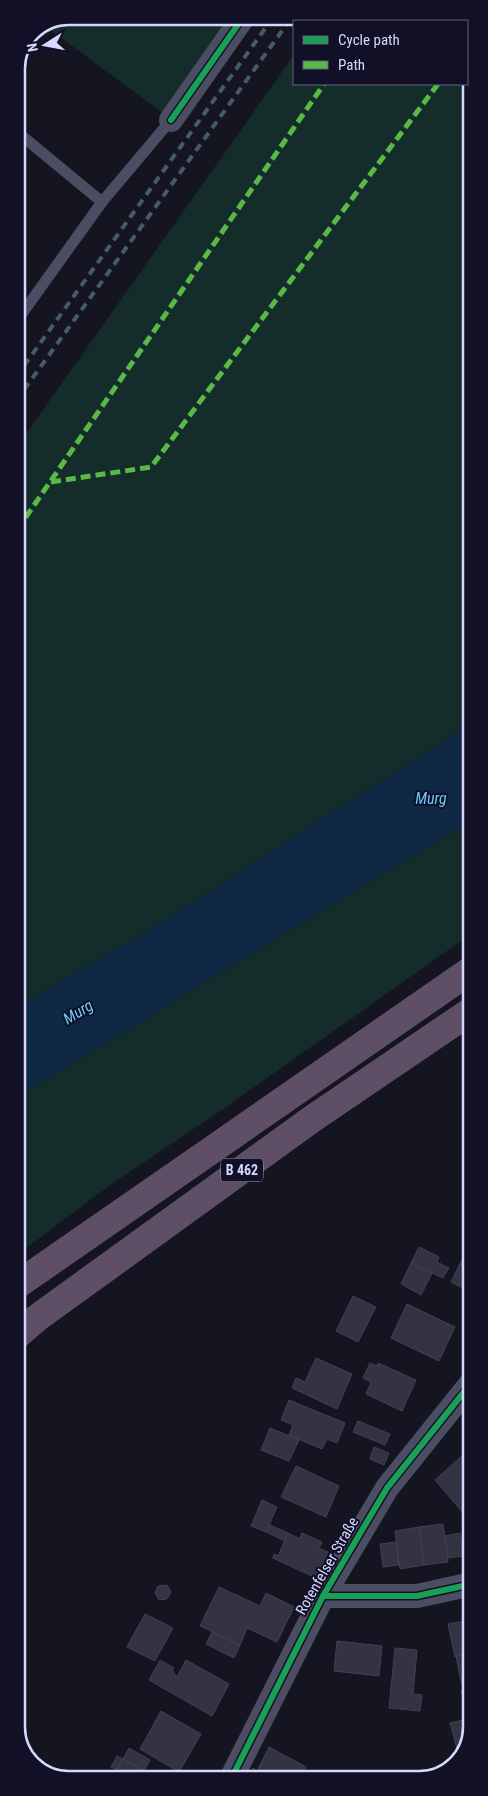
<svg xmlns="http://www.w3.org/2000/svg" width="488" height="1796" viewBox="0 0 488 1796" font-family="'Roboto Condensed',sans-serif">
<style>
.green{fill:#142c2a}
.water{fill:#0f2944}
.building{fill:#343343;stroke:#414055}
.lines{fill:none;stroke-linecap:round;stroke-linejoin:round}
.lane{stroke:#4b4d62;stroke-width:11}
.street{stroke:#4b4d62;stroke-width:24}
.highway{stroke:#5e4f67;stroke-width:28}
.rail{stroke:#435c68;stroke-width:4;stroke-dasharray:8 6;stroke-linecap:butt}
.quiet{stroke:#58b947;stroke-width:5;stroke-dasharray:10 5;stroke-linecap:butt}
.cycleway-casing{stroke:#111026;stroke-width:9}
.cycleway{stroke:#1a9f57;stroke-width:6}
.labels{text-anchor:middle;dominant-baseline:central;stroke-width:4;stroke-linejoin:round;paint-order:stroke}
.shield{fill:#111026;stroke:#9c9cbd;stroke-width:1}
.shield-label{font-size:14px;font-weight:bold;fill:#d7d8fe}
.street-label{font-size:15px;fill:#d7d8fe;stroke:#111026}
.water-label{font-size:16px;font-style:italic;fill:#69cbfa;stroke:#111026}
.rim{fill:none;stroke:#d7d8fe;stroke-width:2.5}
</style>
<rect width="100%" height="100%" fill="#151521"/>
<g class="green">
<path d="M 69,16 L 233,16 L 164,114 L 45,26 Z"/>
<path d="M 322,17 L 426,17 L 436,21 L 318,21 Z"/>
<path d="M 467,51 L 471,58 L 471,724 L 143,934 L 17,1007 L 16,448 L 294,55 L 294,84 L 467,84 Z"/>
<path d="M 471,820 L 471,934 L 229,1105 L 113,1183 L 17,1255 L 17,1097 Z"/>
</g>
<path class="water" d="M 471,724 L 471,820 L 17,1097 L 17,1007 L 143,934 Z"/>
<g class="building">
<path d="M 419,1247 L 439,1257 L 437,1262 L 449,1268 L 443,1278 L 411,1263 Z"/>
<path d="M 468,1247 L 471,1248 L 471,1292 L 451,1282 Z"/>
<path d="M 411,1263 L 432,1273 L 421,1295 L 401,1284 Z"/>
<path d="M 353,1296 L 376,1307 L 358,1342 L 336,1331 Z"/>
<path d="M 407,1304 L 455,1327 L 439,1361 L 391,1338 Z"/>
<path d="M 316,1358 L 352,1374 L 337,1409 L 292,1388 L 296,1378 L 305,1382 Z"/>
<path d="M 370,1363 L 377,1366 L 378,1363 L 416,1380 L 402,1411 L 366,1394 L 371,1382 L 363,1378 Z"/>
<path d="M 289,1400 L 345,1423 L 337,1443 L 327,1439 L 322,1449 L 289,1435 L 293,1425 L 281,1420 Z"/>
<path d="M 358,1421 L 390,1434 L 385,1445 L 353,1432 Z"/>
<path d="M 270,1428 L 299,1440 L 289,1461 L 261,1450 Z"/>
<path d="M 374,1447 L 389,1453 L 384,1465 L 370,1459 Z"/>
<path d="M 472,1447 L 472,1507 L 464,1514 L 435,1480 Z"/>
<path d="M 296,1466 L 339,1486 L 326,1517 L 281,1497 Z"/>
<path d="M 262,1500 L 277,1507 L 266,1532 L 251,1526 Z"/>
<path d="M 443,1524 L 448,1562 L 424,1565 L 419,1527 Z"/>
<path d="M 270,1525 L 288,1533 L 285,1541 L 266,1532 Z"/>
<path d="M 419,1527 L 424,1565 L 400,1569 L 395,1531 Z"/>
<path d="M 288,1533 L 300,1539 L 302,1533 L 322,1542 L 319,1548 L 328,1552 L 316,1578 L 273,1558 L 274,1554 L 278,1556 Z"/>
<path d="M 460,1533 L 463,1556 L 448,1558 L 445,1536 Z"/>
<path d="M 396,1542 L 399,1565 L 383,1567 L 380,1544 Z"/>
<path d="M 167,1585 L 171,1592 L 167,1599 L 159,1600 L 155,1593 L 158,1586 Z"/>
<path d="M 219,1587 L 260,1606 L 266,1593 L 294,1607 L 277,1642 L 247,1628 L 240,1645 L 200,1626 Z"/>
<path d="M 145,1614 L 173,1628 L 155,1661 L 127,1647 Z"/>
<path d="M 472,1614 L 472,1653 L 455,1657 L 448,1624 L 465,1621 L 464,1615 Z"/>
<path d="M 212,1632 L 240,1645 L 234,1658 L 206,1644 Z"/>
<path d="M 337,1641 L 382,1646 L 379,1676 L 334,1671 Z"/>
<path d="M 395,1648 L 417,1650 L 413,1694 L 422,1695 L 420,1711 L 389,1708 Z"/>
<path d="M 472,1653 L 472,1685 L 462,1686 L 456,1656 Z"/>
<path d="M 160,1660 L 174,1668 L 172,1670 L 177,1677 L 186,1660 L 229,1684 L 212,1716 L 149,1680 Z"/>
<path d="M 469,1688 L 472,1703 L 464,1705 L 461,1690 Z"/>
<path d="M 161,1711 L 201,1734 L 179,1772 L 140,1749 Z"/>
<path d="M 472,1718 L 472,1727 L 462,1756 L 459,1756 L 450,1723 Z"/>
<path d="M 269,1747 L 306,1767 L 300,1779 L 289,1779 L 282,1775 L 279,1779 L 247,1779 L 253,1768 L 257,1771 Z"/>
<path d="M 129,1748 L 150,1760 L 144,1771 L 123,1759 Z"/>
<path d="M 117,1756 L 123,1759 L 117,1770 L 111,1767 Z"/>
<path d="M 123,1759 L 144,1771 L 139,1779 L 133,1779 L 117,1770 Z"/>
</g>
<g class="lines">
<g class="lane">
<path d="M 16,131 L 102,202"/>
<path d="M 16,322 L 102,202 L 171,120"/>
</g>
<g class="street">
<path d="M 171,120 L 244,16"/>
<path d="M 323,1596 L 417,1596 L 472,1584"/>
<path d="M 231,1779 L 323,1596 L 387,1488 L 472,1382"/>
</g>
<g class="highway">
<path d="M 17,1285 L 471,970"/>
<path d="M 17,1335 L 37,1318 L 312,1119 L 471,1011"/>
</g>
<g class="rail">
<path d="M 16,377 L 274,16"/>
<path d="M 16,401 L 292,17"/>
</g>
<g class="quiet">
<path d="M 369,21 L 372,17"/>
<path d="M 51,482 L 151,467 L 438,84"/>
<path d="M 17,530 L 324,84"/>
</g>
<g class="cycleway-casing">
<g id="cycleway">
<path d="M 171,120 L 244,16"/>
<path d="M 323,1596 L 417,1596 L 472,1584"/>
<path d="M 231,1779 L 323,1596 L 387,1488 L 472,1382"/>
</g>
</g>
<use href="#cycleway" class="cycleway"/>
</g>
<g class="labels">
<rect class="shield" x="221" y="1158.5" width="42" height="23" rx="4"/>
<g class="shield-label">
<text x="242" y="1170">B 462</text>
</g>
<g class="street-label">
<text transform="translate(327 1566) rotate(-60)">Rotenfelser Straße</text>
</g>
<g class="water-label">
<text x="431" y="798">Murg</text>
<text transform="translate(78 1012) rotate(-32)">Murg</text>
</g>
</g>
<path d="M0 0H488V1796H0ZM69 25H419A44 44 0 0 1 463 69V1727A44 44 0 0 1 419 1771H69A44 44 0 0 1 25 1727V69A44 44 0 0 1 69 25Z" fill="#111026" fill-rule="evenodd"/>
<path class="rim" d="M69 25H419A44 44 0 0 1 463 69V1727A44 44 0 0 1 419 1771H69A44 44 0 0 1 25 1727V69A44 44 0 0 1 69 25Z"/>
<rect x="293" y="20" width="175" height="65" fill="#111026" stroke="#60607c"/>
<rect x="303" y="36" width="25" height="8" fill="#1a9f57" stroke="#60607c"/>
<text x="338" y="45" font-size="15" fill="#d7d8fe">Cycle path</text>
<rect x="303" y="61" width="25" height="8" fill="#58b947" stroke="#60607c"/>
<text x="338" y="70" font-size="15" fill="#d7d8fe">Path</text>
<g transform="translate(45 45) rotate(259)" stroke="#111026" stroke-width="4" paint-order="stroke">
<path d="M0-4L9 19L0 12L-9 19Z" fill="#d7d8fe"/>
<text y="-8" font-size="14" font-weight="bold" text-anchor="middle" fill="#d7d8fe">N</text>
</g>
</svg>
